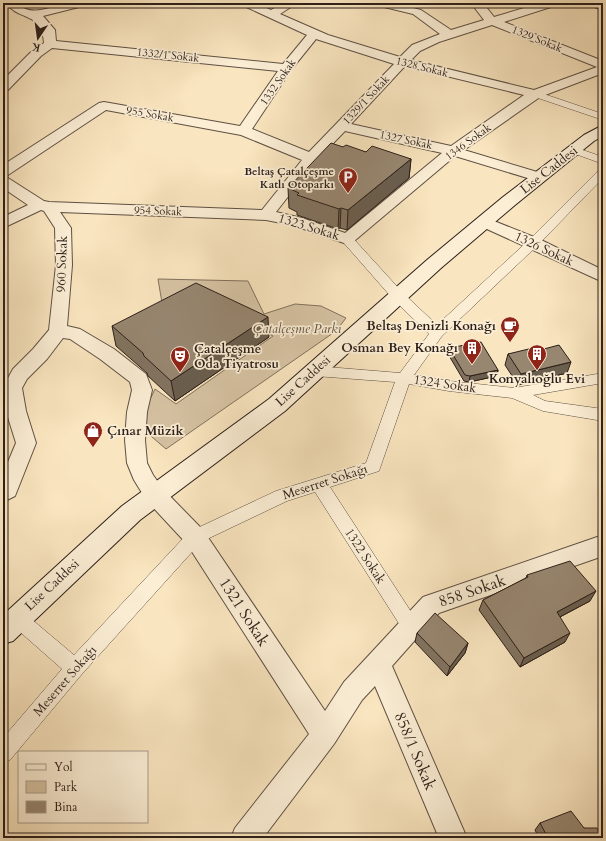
<svg xmlns="http://www.w3.org/2000/svg" width="606" height="841" viewBox="0 0 606 841" font-family="Cardo,serif">
<style>
.green{fill:#d6c3a3;stroke:#81715e}
.lines{fill:none;stroke-linecap:round;stroke-linejoin:round}
.pedestrian-casing{stroke:#5f5043;stroke-width:1}
.minor-casing{stroke:#5f5043;stroke-width:2}
.secondary-casing{stroke:#2c1f1a;stroke-width:2}
.pedestrian{fill:#fbeed5;fill-rule:evenodd}
.minor{fill:#fbeed5;fill-rule:evenodd}
.secondary{fill:#fbeed5;fill-rule:evenodd}
.wall{fill:#827360;stroke:#2c1f1a}
.shaded-wall{fill:#6a5e4e;stroke:#2c1f1a}
.building{fill:#978670;stroke:#2c1f1a}
.labels{text-anchor:middle;dominant-baseline:central;stroke-width:3.5;stroke-linejoin:round;paint-order:stroke}
.far-street-label{font-size:11px;fill:#2c1f1a;stroke:#fbeed5}
.far-poi-label{font-size:11px;font-weight:bold;fill:#2c1f1a;stroke:#fbeed5;text-anchor:end}
.street-label{font-size:13px;fill:#2c1f1a;stroke:#fbeed5}
.poi-label{font-size:13px;font-weight:bold;fill:#2c1f1a;stroke:#fbeed5;text-anchor:end}
.park-label{font-size:13px;font-style:italic;fill:#5f5043;stroke:#fbeed5}
.near-street-label{font-size:16px;fill:#2c1f1a;stroke:#fbeed5}
</style>
<rect width="100%" height="100%" fill="#f9e5bf"/>
<filter id="stains"><feTurbulence type="fractalNoise" baseFrequency=".005" numOctaves="4"/><feColorMatrix values="0 0 0 0 .2 0 0 0 0 .09 0 0 0 0 .02 0 0 0 .5 -.17"/></filter>
<radialGradient id="worn" r=".72"><stop offset=".6" stop-color="#630" stop-opacity="0"/><stop offset="1" stop-color="#630" stop-opacity=".3"/></radialGradient>
<path class="green" d="M 158,279 L 248,281 L 264,314 L 295,304 L 321,306 L 346,318 L 336,331 L 166,449 L 138,425 L 155,389 L 176,404 L 273,336 L 199,301 L 163,309 Z"/>
<g class="lines">
<g class="pedestrian-casing">
<g id="pedestrian">
<path d="M 535,91 L 603,114 L 603,120 L 532,96 L 530,94 Z"/>
<path d="M 574,147 L 603,157 L 603,164 L 570,152 L 569,150 Z"/>
<path d="M 603,169 L 603,178 L 537,246 L 442,336 L 414,375 L 449,381 L 514,388 L 603,373 L 603,383 L 533,395 L 545,401 L 603,409 L 603,421 L 543,411 L 512,398 L 449,391 L 409,384 L 379,471 L 330,487 L 417,621 L 420,627 L 417,633 L 411,635 L 405,633 L 315,492 L 287,501 L 201,542 L 82,674 L 10,760 L 3,763 L 3,738 L 62,669 L 11,624 L 8,618 L 11,612 L 17,610 L 23,612 L 74,655 L 189,532 L 276,491 L 366,463 L 395,382 L 315,376 L 310,375 L 308,371 L 310,367 L 315,366 L 400,373 L 429,334 L 393,299 L 343,242 L 341,239 L 343,236 L 351,236 L 403,293 L 437,325 L 529,240 L 599,170 Z"/>
</g>
</g>
<g class="minor-casing">
<g id="minor">
<path d="M 6,3 L 18,3 C 31,19 53,5 69,3 C 76,2 82,3 89,3 L 87,5 L 43,16 L 55,30 L 56,41 L 283,64 L 307,35 L 242,5 L 240,3 L 256,3 L 271,10 L 283,3 L 297,3 L 280,14 L 328,35 L 400,57 L 412,45 L 440,34 L 413,14 L 376,5 L 374,3 L 394,3 L 421,10 L 451,30 L 484,20 L 471,3 L 483,3 L 494,17 L 541,3 L 559,3 L 557,5 L 504,22 L 603,61 L 603,73 L 540,97 L 464,150 L 544,174 L 546,177 L 544,180 L 539,181 L 534,180 L 455,156 L 353,242 L 347,244 L 341,242 L 292,225 L 266,220 L 60,212 L 71,228 L 72,265 L 67,326 L 80,329 L 114,349 L 146,374 L 152,390 L 147,412 L 145,440 L 147,463 L 153,475 L 163,489 L 203,530 L 325,711 L 344,682 L 423,597 L 603,535 L 603,556 L 439,613 L 392,666 L 467,838 L 439,838 L 375,686 L 362,700 L 334,744 L 263,838 L 231,838 L 235,828 L 309,734 L 187,544 L 147,501 L 134,480 L 127,463 L 125,440 L 127,412 L 132,390 L 130,382 L 100,359 L 70,339 L 63,338 L 47,359 L 27,379 L 22,388 L 26,411 L 36,443 L 15,496 L 3,502 L 3,474 L 16,443 L 6,411 L 3,387 L 13,369 L 33,349 L 49,330 L 56,265 L 55,228 L 44,211 L 41,210 L 3,228 L 3,217 L 28,205 L 3,188 L 3,177 L 8,178 L 44,201 L 49,202 L 262,210 L 302,160 L 241,135 L 106,110 L 8,175 L 3,176 L 3,165 L 99,103 L 104,102 L 240,126 L 278,71 L 52,48 L 41,56 L 8,90 L 3,91 L 3,80 L 33,50 L 44,43 C 42,11 20,22 6,3 ZM 492,25 L 597,67 L 534,90 L 411,60 L 420,51 L 439,42 ZM 316,39 L 394,64 L 309,152 L 252,129 L 291,70 ZM 405,66 L 524,95 L 451,146 L 351,124 ZM 345,131 L 442,153 L 345,233 L 302,218 L 276,212 L 316,161 Z"/>
<path d="M 587,3 L 603,3 L 603,10 L 589,5 Z"/>
<path d="M 484,217 L 539,239 L 603,270 L 603,282 L 478,225 L 476,222 L 478,219 Z"/>
</g>
</g>
<g class="secondary-casing">
<path id="secondary" d="M 603,125 L 603,136 L 594,141 L 515,205 L 441,268 L 285,411 L 140,520 L 13,641 L 3,644 L 3,615 L 122,506 L 269,399 L 427,260 L 503,197 L 584,135 Z"/>
</g>
<use href="#pedestrian" class="pedestrian"/>
<use href="#minor" class="minor"/>
<use href="#secondary" class="secondary"/>
</g>
<g class="wall">
<path d="M 343,147 L 366,152 L 411,159 L 409,178 L 347,230 L 340,228 L 338,229 L 297,215 L 297,212 L 289,208 L 288,188 Z"/>
<path d="M 112,326 L 269,337 L 175,401 L 148,376 L 147,373 L 116,346 Z"/>
<path d="M 449,348 L 498,370 L 497,376 L 469,382 L 464,381 L 448,354 Z"/>
<path d="M 540,350 L 567,373 L 518,385 L 505,365 L 508,354 Z"/>
<path d="M 527,575 L 590,601 L 560,617 L 565,642 L 520,667 L 479,610 L 483,600 L 526,578 Z"/>
<path d="M 417,633 L 468,643 L 465,653 L 447,676 L 415,642 Z"/>
<path d="M 540,823 L 584,828 L 602,838 L 539,838 L 535,830 Z"/>
</g>
<g class="shaded-wall">
<path d="M 411,159 L 409,178 L 347,230 L 348,210 Z"/>
<path d="M 341,208 L 340,228 L 338,229 L 339,209 Z"/>
<path d="M 268,317 L 269,337 L 175,401 L 171,381 Z"/>
<path d="M 571,362 L 567,373 L 518,385 L 521,374 Z"/>
<path d="M 498,370 L 497,376 L 469,382 L 470,376 Z"/>
<path d="M 596,591 L 590,601 L 552,621 L 557,612 Z"/>
<path d="M 570,633 L 565,642 L 520,667 L 524,658 Z"/>
<path d="M 468,643 L 465,653 L 447,676 L 450,667 Z"/>
</g>
<g class="building">
<path d="M 331,143 L 343,147 L 346,145 L 366,152 L 372,146 L 411,159 L 348,210 L 341,208 L 339,209 L 297,195 L 299,193 L 288,188 Z"/>
<path d="M 196,283 L 268,317 L 171,381 L 144,356 L 143,353 L 112,326 Z"/>
<path d="M 481,342 L 498,370 L 470,376 L 465,375 L 449,348 Z"/>
<path d="M 559,345 L 571,362 L 521,374 L 508,354 L 537,347 L 540,350 Z"/>
<path d="M 570,561 L 596,591 L 557,612 L 570,633 L 524,658 L 483,600 L 528,577 L 527,575 Z"/>
<path d="M 435,613 L 468,643 L 450,667 L 417,633 Z"/>
<path d="M 571,811 L 584,828 L 597,828 L 602,838 L 548,838 L 540,823 Z"/>
</g>
<defs>
<g id="parking-pin" transform="scale(1)"><path d="M0 17L-7.5 6A9.5 9.5 0 1 1 7.5 6Z" fill="#8f2418" stroke="#fbeed5"/><path d="M-3.5-5.5H1a3.5 3.5 0 0 1 0 7H-1V5.5H-3.5ZM-1-3.4V-.6H.8a1.4 1.4 0 0 0 0-2.8Z" fill="#fff"/></g>
<g id="cafe-pin" transform="scale(1)"><path d="M0 17L-7.5 6A9.5 9.5 0 1 1 7.5 6Z" fill="#8f2418" stroke="#fbeed5"/><path d="M-5.5-4.5H6V0H3Q3 3.5 0 3.5H-2.5Q-5.5 3.5-5.5 0ZM3-3.2v2h1.7v-2ZM-6 4.5H4V6H-6Z" fill="#fff"/></g>
<g id="building-pin" transform="scale(1)"><path d="M0 17L-7.5 6A9.5 9.5 0 1 1 7.5 6Z" fill="#8f2418" stroke="#fbeed5"/><path d="M-4-6H4V6H1V3H-1V6H-4ZM-2.5-4.3h1.7v1.8h-1.7ZM.8-4.3h1.7v1.8H.8ZM-2.5-1h1.7V.8h-1.7ZM.8-1h1.7V.8H.8Z" fill="#fff"/></g>
<g id="theatre-pin" transform="scale(1)"><path d="M0 17L-7.5 6A9.5 9.5 0 1 1 7.5 6Z" fill="#8f2418" stroke="#fbeed5"/><path d="M-5-5.5Q0-4 5-5.5V0Q5 5 0 6Q-5 5-5 0ZM-3.3-2.5H-1v1.5H-3.3ZM1-2.5H3.3v1.5H1ZM-2.8 1Q0 5.5 2.8 1Z" fill="#fff"/></g>
<g id="shop-pin" transform="scale(1)"><path d="M0 17L-7.5 6A9.5 9.5 0 1 1 7.5 6Z" fill="#8f2418" stroke="#fbeed5"/><path d="M-5-2.5h2.3a2.7 3.5 0 0 1 5.4 0H5L5.5 6h-11ZM-1.5-2.5h3a1.5 2.3 0 0 0-3 0Z" fill="#fff"/></g>
</defs>
<g fill-rule="evenodd">
<use href="#parking-pin" x="348" y="177"/>
<use href="#cafe-pin" x="510" y="326"/>
<use href="#building-pin" x="472" y="348"/>
<use href="#building-pin" x="537" y="354"/>
<use href="#theatre-pin" x="180" y="356"/>
<use href="#shop-pin" x="93" y="431"/>
</g>
<g class="labels">
<g class="far-street-label">
<text transform="translate(537 39) rotate(22)">1329 Sokak</text>
<text transform="translate(168 55) rotate(6)">1332/1 Sokak</text>
<text transform="translate(422 67) rotate(14)">1328 Sokak</text>
<text transform="translate(278 82) rotate(-55)">1332 Sokak</text>
<text transform="translate(366 100) rotate(-47)">1329/1 Sokak</text>
<text transform="translate(150 114) rotate(10)">955 Sokak</text>
<text transform="translate(406 140) rotate(12)">1327 Sokak</text>
<text transform="translate(468 142) rotate(-36)">1346 Sokak</text>
<text transform="translate(158 211) rotate(2)">954 Sokak</text>
</g>
<g class="far-poi-label">
<text x="334" y="171">Beltaş Çatalçeşme<tspan x="334" dy="13">Katlı Otoparkı</tspan></text>
</g>
<g class="street-label">
<text transform="translate(549 170) rotate(-38)">Lise Caddesi</text>
<text transform="translate(309 227) rotate(17)">1323 Sokak</text>
<text transform="translate(544 249) rotate(25)">1326 Sokak</text>
<text transform="translate(62 264) rotate(-88)">960 Sokak</text>
<text transform="translate(303 381) rotate(-42)">Lise Caddesi</text>
<text transform="translate(445 384) rotate(8)">1324 Sokak</text>
<text transform="translate(325 482) rotate(-18)">Meserret Sokağı</text>
<text transform="translate(365 556) rotate(57)">1322 Sokak</text>
<text transform="translate(52 585) rotate(-43)">Lise Caddesi</text>
<text transform="translate(65 681) rotate(-49)">Meserret Sokağı</text>
</g>
<g class="poi-label">
<text x="496" y="326">Beltaş Denizli Konağı</text>
<text x="458" y="348">Osman Bey Konağı</text>
<text x="194" y="349" text-anchor="start">Çatalçeşme<tspan x="194" dy="15">Oda Tiyatrosu</tspan></text>
<text x="537" y="379" text-anchor="middle">Konyalıoğlu Evi</text>
<text x="107" y="431" text-anchor="start">Çınar Müzik</text>
</g>
<g class="park-label">
<text x="297" y="329">Çatalçeşme Parkı</text>
</g>
<g class="near-street-label">
<text transform="translate(472 591) rotate(-19)">858 Sokak</text>
<text transform="translate(244 612) rotate(57)">1321 Sokak</text>
<text transform="translate(415 751) rotate(67)">858/1 Sokak</text>
</g>
</g>
<rect width="606" height="841" fill="none" stroke="#f9e5bf" stroke-width="16"/>
<rect x="4" y="4" width="598" height="833" fill="none" stroke="#2c1f1a" stroke-width="2"/>
<rect x="8" y="8" width="590" height="825" fill="none" stroke="#2c1f1a"/>
<rect x="18" y="751" width="130" height="72" fill="#fbeed5" stroke="#a89b8a"/>
<rect x="26" y="764" width="20" height="6" fill="#fbeed5" stroke="#a89b8a"/>
<text x="54" y="771" font-size="12" fill="#2c1f1a">Yol</text>
<rect x="26" y="781" width="20" height="12" fill="#d6c3a3" stroke="#a89b8a"/>
<text x="54" y="791" font-size="12" fill="#2c1f1a">Park</text>
<rect x="26" y="801" width="20" height="12" fill="#978670" stroke="#a89b8a"/>
<text x="54" y="811" font-size="12" fill="#2c1f1a">Bina</text>
<g transform="translate(38 38) rotate(193)" stroke="#fbeed5" stroke-width="3" paint-order="stroke">
<path d="M0-3L7 15L0 10L-7 15Z" fill="#2c1f1a"/>
<text y="-6" font-size="11" font-weight="bold" text-anchor="middle" fill="#2c1f1a">K</text>
</g>
<rect width="100%" height="100%" filter="url(#stains)"/>
<rect width="100%" height="100%" fill="url(#worn)"/>
</svg>
